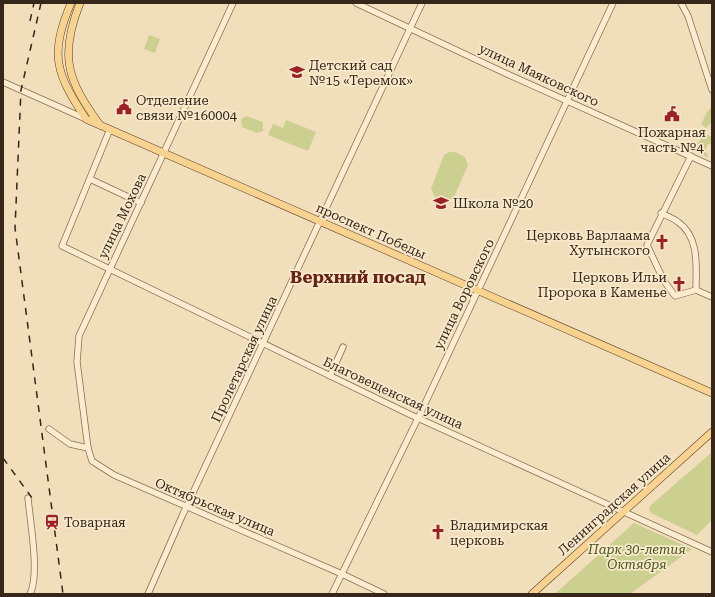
<svg xmlns="http://www.w3.org/2000/svg" width="715" height="597" viewBox="0 0 715 597" font-family="'Roboto Serif',serif">
<style>
.green{fill:#cbcf8f}
.lines{fill:none;stroke-linecap:round;stroke-linejoin:round}
.minor-casing{stroke:#896e54;stroke-width:7}
.major-casing{stroke:#563c29;stroke-width:8}
.minor{stroke:#fbeccf;stroke-width:5.5}
.major{stroke:#f8d38f;stroke-width:7}
.rail{stroke:#37271a;stroke-width:1.5;stroke-dasharray:7 7;stroke-linecap:butt}
.labels{text-anchor:middle;dominant-baseline:central;stroke-width:3.5;stroke-linejoin:round;paint-order:stroke}
.poi-label{font-size:13px;fill:#37271a;stroke:#f8e9cb;text-anchor:start}
.street-label{font-size:13px;fill:#37271a;stroke:#f8e9cb}
.park-label{font-size:13px;font-style:italic;fill:#4a551f;stroke:#f8e9cb}
.district-label{font-size:17px;font-weight:bold;fill:#672416;stroke:#f8e9cb}
</style>
<rect width="100%" height="100%" fill="#f1debb"/>
<g class="green">
<path d="M 149,35 L 160,39 L 155,53 L 144,49 Z"/>
<path d="M 712,107 L 712,122 L 706,128 L 701,124 L 707,112 Z"/>
<path d="M 247,116 L 263,122 L 263,131 L 257,133 L 242,127 L 241,119 Z"/>
<path d="M 286,120 L 316,132 L 308,151 L 268,135 L 273,124 L 283,128 Z"/>
<path d="M 705,134 L 712,137 L 712,143 L 708,144 L 705,151 L 709,158 L 692,150 Z"/>
<path d="M 450,152 L 455,152 L 465,157 L 468,165 L 453,199 L 446,201 L 436,199 L 431,189 L 444,155 Z"/>
<path d="M 712,452 L 712,520 L 697,535 L 651,513 L 649,509 L 651,505 Z"/>
<path d="M 634,523 L 692,549 L 630,594 L 555,594 Z"/>
</g>
<g class="lines">
<g class="minor-casing">
<g id="minor">
<path d="M 356,3 L 507,74 L 712,166"/>
<path d="M 681,3 L 688,16 L 712,90"/>
<path d="M 3,82 L 86,119"/>
<path d="M 110,129 L 62,246 L 409,414 L 712,552"/>
<path d="M 691,156 L 647,245 L 664,281 L 675,296 L 696,290 L 712,297"/>
<path d="M 90,179 L 141,203"/>
<path d="M 661,213 C 667,216 673,218 678,222 C 700,237 696,268 696,290"/>
<path d="M 330,376 L 343,347"/>
<path d="M 49,429 L 70,444 L 88,448 L 92,461 L 114,475 L 342,574 L 384,594"/>
<path d="M 88,448 L 77,362 L 79,336 L 233,3"/>
<path d="M 28,498 C 30,521 40,575 30,594"/>
<path d="M 148,594 L 183,514 L 422,3"/>
<path d="M 332,594 L 421,412 L 613,3"/>
</g>
</g>
<g class="major-casing">
<g id="major">
<path d="M 71,3 C 49,55 56,74 86,119 L 712,393"/>
<path d="M 80,3 C 59,56 67,80 100,125"/>
<path d="M 532,594 L 712,432"/>
</g>
</g>
<use href="#minor" class="minor"/>
<use href="#major" class="major"/>
<g class="rail">
<path d="M 41,3 L 21,90 L 15,228 L 63,594"/>
<path d="M 30,21 L 34,3"/>
<path d="M 3,458 L 32,498"/>
</g>
</g>
<defs>
<g id="school-bare" transform="scale(1.2)"><path d="M0-5L7-2L0 1L-7-2ZM-4 1L0 2.5L4 1V4Q0 6-4 4Z" fill="#9c2026" stroke="#f8e9cb" stroke-width="2.5" paint-order="stroke"/></g>
<g id="civic-bare" transform="scale(1.2)"><path d="M-.6-6.5H3V-4.5H.6V-3L4-1V1h2V6H-6V1h2V-1L-.6-3ZM-1.2 2.5V6h2.4V2.5Z" fill="#9c2026" stroke="#f8e9cb" stroke-width="2.5" paint-order="stroke"/></g>
<g id="church-bare" transform="scale(1.2)"><path d="M-1.2-6h2.4v3.5h3.3v2.4h-3.3V6h-2.4V-.1h-3.3v-2.4h3.3Z" fill="#9c2026" stroke="#f8e9cb" stroke-width="2.5" paint-order="stroke"/></g>
<g id="station-bare" transform="scale(1.2)"><path d="M-3-6H3Q5-6 5-4V2Q5 4 3 4L4.5 6H3L1.5 4h-3L-3 6H-4.5L-3 4Q-5 4-5 2V-4Q-5-6-3-6ZM-3.5-4v3h7v-3ZM-3.5 1v1.5H-2V1ZM2 1v1.5H3.5V1Z" fill="#9c2026" stroke="#f8e9cb" stroke-width="2.5" paint-order="stroke"/></g>
</defs>
<g fill-rule="evenodd">
<use href="#school-bare" x="297" y="72"/>
<use href="#civic-bare" x="124" y="107"/>
<use href="#civic-bare" x="672" y="114"/>
<use href="#school-bare" x="441" y="203"/>
<use href="#church-bare" x="662" y="242"/>
<use href="#church-bare" x="679" y="284"/>
<use href="#station-bare" x="52" y="522"/>
<use href="#church-bare" x="438" y="532"/>
</g>
<g class="labels">
<g class="poi-label">
<text x="309" y="65">Детский сад<tspan x="309" dy="15">№15 «Теремок»</tspan></text>
<text x="136" y="100">Отделение<tspan x="136" dy="15">связи №160004</tspan></text>
<text x="672" y="132" text-anchor="middle">Пожарная<tspan x="672" dy="15">часть №4</tspan></text>
<text x="453" y="203">Школа №20</text>
<text x="650" y="235" text-anchor="end">Церковь Варлаама<tspan x="650" dy="15">Хутынского</tspan></text>
<text x="667" y="277" text-anchor="end">Церковь Ильи<tspan x="667" dy="15">Пророка в Каменье</tspan></text>
<text x="64" y="522">Товарная</text>
<text x="450" y="525">Владимирская<tspan x="450" dy="15">церковь</tspan></text>
</g>
<g class="street-label">
<text transform="translate(539 75) rotate(25)">улица Маяковского</text>
<text transform="translate(122 216) rotate(-64)">улица Мохова</text>
<text transform="translate(371 231) rotate(24)">проспект Победы</text>
<text transform="translate(464 294) rotate(-64)">улица Воровского</text>
<text transform="translate(244 359) rotate(-65)">Пролетарская улица</text>
<text transform="translate(393 393) rotate(25)">Благовещенская улица</text>
<text transform="translate(614 504) rotate(-42)">Ленинградская улица</text>
<text transform="translate(215 507) rotate(23)">Октябрьская улица</text>
</g>
<g class="park-label">
<text x="637" y="549">Парк 30-летия<tspan x="637" dy="15">Октября</tspan></text>
</g>
<g class="district-label">
<text x="358" y="277">Верхний посад</text>
</g>
</g>
<rect width="715" height="597" fill="none" stroke="#37271a" stroke-width="8"/>
</svg>
